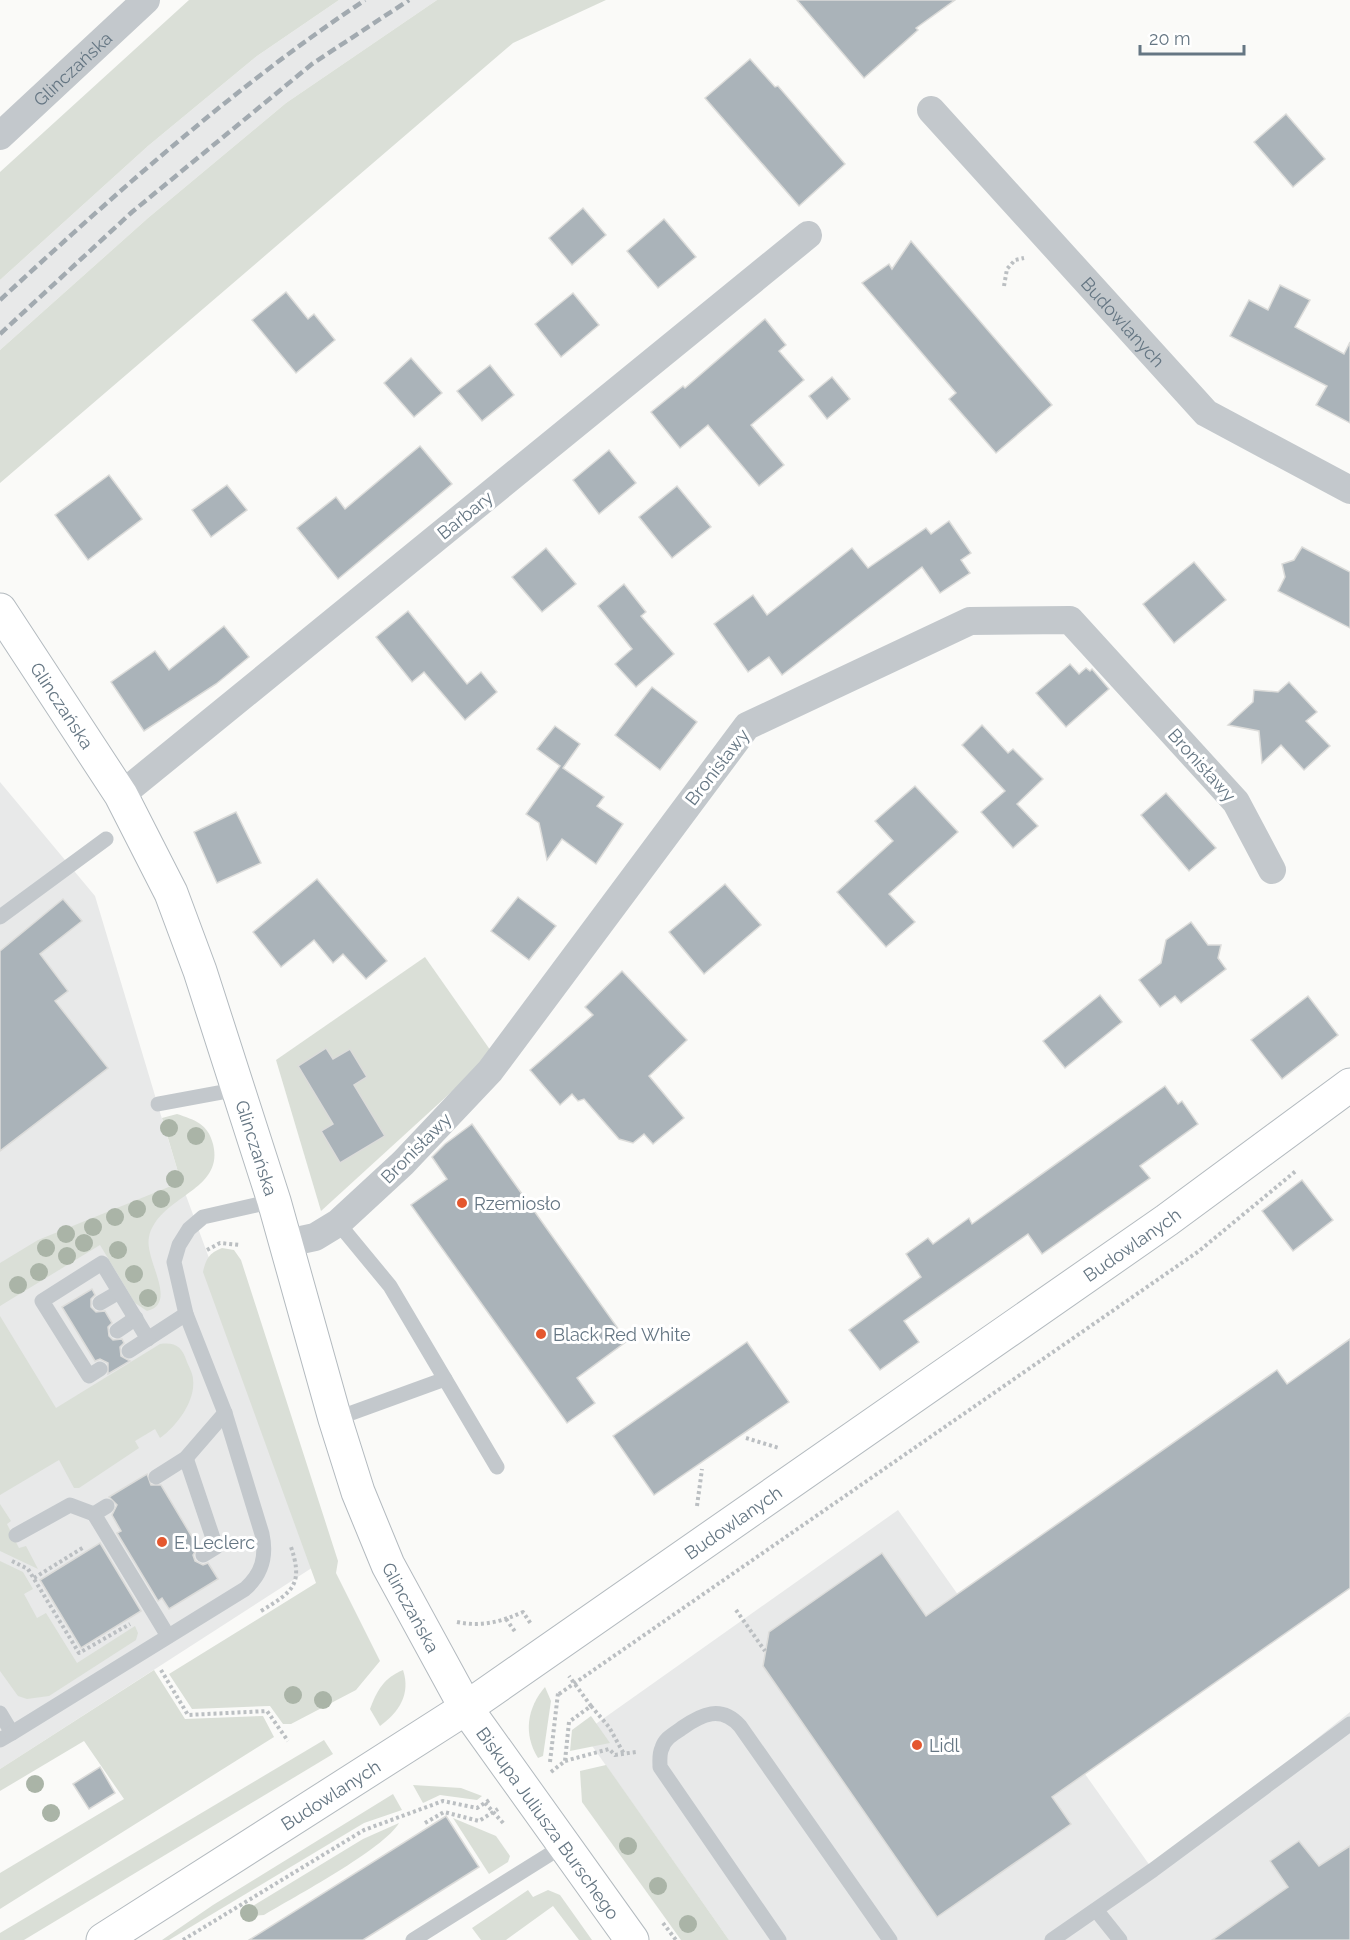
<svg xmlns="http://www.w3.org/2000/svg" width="1350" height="1940" viewBox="0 0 1350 1940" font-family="Raleway,sans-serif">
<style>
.built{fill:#e8e9e9}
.green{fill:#dadfd7}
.building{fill:#aab3b9;stroke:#dcdcda;stroke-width:1.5}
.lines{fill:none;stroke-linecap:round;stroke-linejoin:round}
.secondary-casing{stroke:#b3babf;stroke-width:35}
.path{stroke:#bbbfc2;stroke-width:4;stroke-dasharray:3 3;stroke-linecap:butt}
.lane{stroke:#c3c8cc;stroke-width:15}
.street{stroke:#c3c8cc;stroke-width:28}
.secondary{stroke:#fff;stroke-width:33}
.rail{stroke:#a2aab0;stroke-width:4.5;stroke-dasharray:9 4.5;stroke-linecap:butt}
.tree{fill:#aab4a7}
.poi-dot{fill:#e4572e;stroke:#fff;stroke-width:2}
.labels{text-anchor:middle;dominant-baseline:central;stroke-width:6;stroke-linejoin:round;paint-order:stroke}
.street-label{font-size:18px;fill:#657683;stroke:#fff}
.poi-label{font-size:18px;fill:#657683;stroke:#fff;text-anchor:start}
</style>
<rect width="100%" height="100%" fill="#fafaf8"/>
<g class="built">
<path d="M 339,0 L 437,0 L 286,103 L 148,218 L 0,350 L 0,280 L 148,146 L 257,56 Z"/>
<path d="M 0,782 L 95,896 L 181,1182 L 321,1562 L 0,1769 Z"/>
<path d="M 898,1510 L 1153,1870 L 1350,1712 L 1350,1940 L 729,1940 L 583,1733 Z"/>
</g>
<g class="green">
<path d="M 189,0 L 339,0 L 257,56 L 148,146 L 0,280 L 0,172 Z"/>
<path d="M 437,0 L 606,0 L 513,43 L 0,483 L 0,350 L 148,218 L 286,103 Z"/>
<path d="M 425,957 L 493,1054 L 321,1211 L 276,1060 Z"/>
<path d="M 177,1114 C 195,1120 208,1124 213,1144 C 225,1192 159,1195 149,1237 C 144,1260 179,1303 147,1311 L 135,1303 L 100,1245 L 0,1306 L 0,1263 L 38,1240 L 181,1182 L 162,1118 Z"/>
<path d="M 222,1248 L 234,1250 L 241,1260 L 338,1561 L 336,1573 L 380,1661 L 356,1690 L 291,1724 L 283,1724 L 270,1706 L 192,1709 L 169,1674 L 316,1583 L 203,1272 C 206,1259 209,1253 222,1248 Z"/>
<path d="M 0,1316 L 56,1408 L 160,1344 C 176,1342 182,1347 187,1362 C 189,1367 193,1374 193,1379 C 196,1401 176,1427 160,1438 L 155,1429 L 135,1441 L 139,1448 L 79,1488 L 74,1488 L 59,1460 L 0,1495 Z"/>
<path d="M 0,1504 L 11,1521 L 7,1524 L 19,1548 L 26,1546 L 38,1569 L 0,1551 Z"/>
<path d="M 0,1561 L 23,1572 L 33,1589 L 24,1594 L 37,1618 L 46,1613 L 77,1663 L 135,1626 L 138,1633 L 136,1640 L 49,1696 L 27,1699 L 18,1696 L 0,1671 Z"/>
<path d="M 154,1670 L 185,1719 L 263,1716 L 274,1737 L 0,1909 L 0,1873 L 124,1799 L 84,1741 L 0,1791 L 0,1769 Z"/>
<path d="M 403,1670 C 411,1694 399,1712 380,1726 L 370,1709 C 377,1690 384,1678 403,1670 Z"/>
<path d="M 545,1687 L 551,1701 L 543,1756 L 538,1758 C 523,1734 527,1708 545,1687 Z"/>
<path d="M 591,1716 L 610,1743 L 570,1751 L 572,1730 Z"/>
<path d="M 324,1740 L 333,1754 L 24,1940 L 0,1940 L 0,1933 Z"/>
<path d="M 606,1765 L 729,1940 L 681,1940 L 582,1802 L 580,1771 Z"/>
<path d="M 413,1785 L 461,1788 L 482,1796 L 477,1800 L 440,1795 L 423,1803 Z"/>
<path d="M 393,1794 L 402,1810 L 364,1823 L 169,1940 L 162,1940 L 213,1905 Z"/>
<path d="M 453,1818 L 496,1836 L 510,1856 L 508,1862 L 489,1874 Z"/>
<path d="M 399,1823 C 384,1849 294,1897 264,1915 L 248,1916 L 243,1912 L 363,1839 Z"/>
<path d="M 528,1890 L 533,1897 L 548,1890 L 560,1895 L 592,1940 L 579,1940 L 553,1906 L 506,1940 L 481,1940 L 472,1928 Z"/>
</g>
<g class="building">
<path d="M 797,0 L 955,0 L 916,28 L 918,30 L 864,78 Z"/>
<path d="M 750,59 L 775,87 L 778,86 L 845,164 L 799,206 L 705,98 Z"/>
<path d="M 1286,114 L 1325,159 L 1293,187 L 1254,142 Z"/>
<path d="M 583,208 L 606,235 L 572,265 L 549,238 Z"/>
<path d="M 664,219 L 696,257 L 658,288 L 627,251 Z"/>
<path d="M 911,241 L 1052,405 L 996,453 L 949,399 L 956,393 L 862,283 L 889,264 L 892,269 Z"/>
<path d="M 1280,285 L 1310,300 L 1295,327 L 1344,354 L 1350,342 L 1350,423 L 1316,405 L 1327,386 L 1230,336 L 1249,300 L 1268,310 Z"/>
<path d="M 286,292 L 308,319 L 314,314 L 335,340 L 296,373 L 252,320 Z"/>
<path d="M 573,293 L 599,325 L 561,357 L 535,324 Z"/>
<path d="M 765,319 L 786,345 L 779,351 L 804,380 L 751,425 L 784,465 L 759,486 L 708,425 L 680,448 L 651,412 L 683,386 L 685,388 Z"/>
<path d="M 411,358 L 442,393 L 414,417 L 384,383 Z"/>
<path d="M 490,365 L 514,395 L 482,421 L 457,391 Z"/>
<path d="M 832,377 L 850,399 L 827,419 L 809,396 Z"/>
<path d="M 420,446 L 452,484 L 338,579 L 297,528 L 336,497 L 345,509 Z"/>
<path d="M 609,450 L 636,483 L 599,514 L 573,480 Z"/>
<path d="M 109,475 L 142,519 L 88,560 L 55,515 Z"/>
<path d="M 227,485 L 247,510 L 211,537 L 192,510 Z"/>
<path d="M 677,486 L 711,527 L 672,558 L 639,517 Z"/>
<path d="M 949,521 L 971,553 L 961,560 L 970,573 L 940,593 L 922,567 L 782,675 L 769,657 L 748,672 L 714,624 L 753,595 L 767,615 L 852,548 L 868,568 L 926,528 L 931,534 Z"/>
<path d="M 1302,547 L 1350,572 L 1350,628 L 1278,591 L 1285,577 L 1282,564 L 1294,560 Z"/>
<path d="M 546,548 L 576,584 L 542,612 L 512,577 Z"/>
<path d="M 1194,562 L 1226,600 L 1174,643 L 1143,604 Z"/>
<path d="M 624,584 L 646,612 L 641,616 L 674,654 L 636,687 L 615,664 L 632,649 L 598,606 Z"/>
<path d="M 408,611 L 467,684 L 481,672 L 497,692 L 465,720 L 424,672 L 412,682 L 376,637 Z"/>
<path d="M 224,626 L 249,657 L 216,684 L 144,731 L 111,682 L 155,651 L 169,670 Z"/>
<path d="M 1070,664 L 1079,674 L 1086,668 L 1090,671 L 1092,669 L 1109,689 L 1066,727 L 1036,693 Z"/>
<path d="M 1289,682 L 1317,712 L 1306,721 L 1330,746 L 1304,770 L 1281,745 L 1262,763 L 1259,731 L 1228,725 L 1253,702 L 1254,690 L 1278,692 Z"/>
<path d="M 652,687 L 697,722 L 660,770 L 615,735 Z"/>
<path d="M 982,725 L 1008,753 L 1013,749 L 1043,779 L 1017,804 L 1038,826 L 1013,848 L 981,812 L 1005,791 L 962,745 Z"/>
<path d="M 555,726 L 580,744 L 563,768 L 604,797 L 597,806 L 623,824 L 596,864 L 562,839 L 547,860 L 539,823 L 526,814 L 560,766 L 537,749 Z"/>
<path d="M 915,786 L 958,832 L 889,894 L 915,922 L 886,947 L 837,892 L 893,841 L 875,821 Z"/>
<path d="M 1166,793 L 1216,848 L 1189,871 L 1141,815 Z"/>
<path d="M 236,812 L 261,863 L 217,883 L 194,832 Z"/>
<path d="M 317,879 L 387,961 L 366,979 L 343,954 L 333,963 L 314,940 L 281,967 L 253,932 Z"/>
<path d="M 725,884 L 761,925 L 704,974 L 669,932 Z"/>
<path d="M 518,897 L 556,926 L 529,960 L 491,931 Z"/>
<path d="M 63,899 L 82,921 L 40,954 L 68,991 L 55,1001 L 108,1068 L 0,1151 L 0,951 Z"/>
<path d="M 1191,922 L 1208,945 L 1221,945 L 1218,958 L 1226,969 L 1181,1003 L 1175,996 L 1160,1007 L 1139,980 L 1161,963 L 1166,940 Z"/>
<path d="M 622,971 L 687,1040 L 649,1076 L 684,1118 L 653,1144 L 644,1134 L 633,1143 L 619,1139 L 584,1099 L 578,1101 L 572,1094 L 560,1105 L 530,1070 L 593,1015 L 585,1007 Z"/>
<path d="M 1100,995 L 1122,1022 L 1065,1068 L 1043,1041 Z"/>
<path d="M 1308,996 L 1338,1035 L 1282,1079 L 1251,1040 Z"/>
<path d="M 326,1048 L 333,1059 L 350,1049 L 367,1077 L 354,1085 L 385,1136 L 340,1163 L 321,1131 L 333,1124 L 298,1066 Z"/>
<path d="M 1165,1086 L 1178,1104 L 1182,1101 L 1198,1124 L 1140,1166 L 1150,1178 L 1042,1254 L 1028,1234 L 904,1321 L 919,1342 L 880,1370 L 849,1330 L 921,1277 L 906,1254 L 928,1238 L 933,1244 L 969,1218 L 972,1224 Z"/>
<path d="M 472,1124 L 627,1341 L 577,1378 L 595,1403 L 567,1423 L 411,1205 L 447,1179 L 432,1157 L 445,1144 Z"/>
<path d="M 1302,1180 L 1333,1220 L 1293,1251 L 1262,1211 Z"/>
<path d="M 92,1289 L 95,1295 L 91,1299 L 91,1307 L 96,1312 L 105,1311 L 112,1323 L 108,1327 L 109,1336 L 113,1340 L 122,1339 L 124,1343 L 120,1347 L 121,1356 L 130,1361 L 108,1374 L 108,1363 L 100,1359 L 95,1361 L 62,1307 Z"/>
<path d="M 1350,1339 L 1350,1588 L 1052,1797 L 1071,1824 L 937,1917 L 763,1666 L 769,1632 L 882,1553 L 926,1616 L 1277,1370 L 1287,1384 Z"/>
<path d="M 747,1342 L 789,1402 L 654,1495 L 613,1436 Z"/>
<path d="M 147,1474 L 151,1485 L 161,1485 L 198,1547 L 193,1555 L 195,1561 L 203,1565 L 208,1563 L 218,1579 L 169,1609 L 162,1598 L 158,1601 L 117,1533 L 121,1531 L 112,1515 L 117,1505 L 109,1497 Z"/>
<path d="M 100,1543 L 141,1611 L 81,1648 L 40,1580 Z"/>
<path d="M 100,1767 L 115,1793 L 89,1809 L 73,1784 Z"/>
<path d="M 446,1816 L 479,1867 L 363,1940 L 249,1940 Z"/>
<path d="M 1299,1841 L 1319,1866 L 1350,1846 L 1350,1940 L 1212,1940 L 1288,1887 L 1270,1861 Z"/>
</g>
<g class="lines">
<g class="secondary-casing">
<g id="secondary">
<path id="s3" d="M 0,610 L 121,795 L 171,893 L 200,971 L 274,1201 L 335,1419 L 358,1492 L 388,1565 L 466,1708 L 632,1940"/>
<path id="s4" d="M 103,1940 L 466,1708 L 1167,1220 L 1350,1085"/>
</g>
</g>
<g class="path">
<path d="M 1004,286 L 1007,269 L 1015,260 L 1024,258"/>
<path d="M 207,1250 L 220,1243 L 240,1245"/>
<path d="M 746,1438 L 779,1448"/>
<path d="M 697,1506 L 702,1469"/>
<path d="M 12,1561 L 28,1569 L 79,1653 L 130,1624"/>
<path d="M 34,1578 L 84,1547"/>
<path d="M 736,1610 L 765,1651"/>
<path d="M 261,1611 C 294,1591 304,1584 290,1544"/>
<path d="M 506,1619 L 516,1633"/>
<path d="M 457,1622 C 482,1627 500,1622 523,1612 L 531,1624"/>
<path d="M 161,1670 L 188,1715 L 267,1711 L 288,1741"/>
<path d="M 559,1694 L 1199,1251 L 1297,1170"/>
<path d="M 591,1706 L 609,1727 L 624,1754"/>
<path d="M 565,1761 L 609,1749 L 615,1755 L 636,1752"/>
<path d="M 550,1762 L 558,1693"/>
<path d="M 551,1772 L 565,1761 L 569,1722 L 591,1706 L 569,1676"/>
<path d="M 485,1803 L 505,1825"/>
<path d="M 425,1823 L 444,1812 L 479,1821 L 498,1809"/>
<path d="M 663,1923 L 676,1940"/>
<path d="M 183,1940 L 364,1830 L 443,1801 L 477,1808 L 491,1799"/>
</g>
<g class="lane">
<path d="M 0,917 L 106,839"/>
<path d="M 158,1104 L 239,1089"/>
<path d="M 338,1223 L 390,1286 L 497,1467"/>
<path d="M 100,1303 L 119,1292"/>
<path d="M 117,1331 L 136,1318"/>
<path d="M 129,1351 L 186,1314"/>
<path d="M 100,1369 L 89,1376 L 42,1301 L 102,1263 L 148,1339"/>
<path d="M 335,1419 L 445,1379"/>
<path d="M 186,1458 L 216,1547 L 203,1555"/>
<path d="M 156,1477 L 186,1458 L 225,1413"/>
<path d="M 107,1506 L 94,1514 L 168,1636"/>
<path d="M 16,1535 L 70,1505 L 94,1514"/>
<path d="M 0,1713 L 12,1733 L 0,1740"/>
<path d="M 12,1733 L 245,1589 C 262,1574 267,1557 262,1534 L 225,1413 L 186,1314 L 174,1262 L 179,1245 L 189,1229 L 203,1217 L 274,1201"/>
<path d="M 1096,1910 L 1120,1940"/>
<path d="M 413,1940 L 563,1846"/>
<path d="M 779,1940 L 660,1767 C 660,1760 659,1754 662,1748 C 665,1738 674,1734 682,1728 C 702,1714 721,1705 740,1726 L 890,1940"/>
<path d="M 1052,1940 L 1153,1870 L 1350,1724"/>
</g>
<g class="street">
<path id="s1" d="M 931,110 L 1206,413 L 1350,490"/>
<path id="s2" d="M 0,136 L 146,0"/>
<path d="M 121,795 L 808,235"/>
<path d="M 287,1243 L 315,1237 L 338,1223 L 403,1163 L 490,1071 L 747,726 L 970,621 L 1070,620 L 1236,802 L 1272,870"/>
</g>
<use href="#secondary" class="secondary"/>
<g class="rail">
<path d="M 0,300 C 116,193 234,87 365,0"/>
<path d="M 0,334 L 132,212 L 312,64 L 409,0"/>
</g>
</g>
<g class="tree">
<circle cx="169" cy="1128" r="9"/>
<circle cx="196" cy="1136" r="9"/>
<circle cx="175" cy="1179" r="9"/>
<circle cx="161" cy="1199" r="9"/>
<circle cx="137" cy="1209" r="9"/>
<circle cx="115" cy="1217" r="9"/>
<circle cx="93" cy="1227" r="9"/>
<circle cx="66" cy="1234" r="9"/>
<circle cx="84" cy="1243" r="9"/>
<circle cx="46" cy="1248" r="9"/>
<circle cx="118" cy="1250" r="9"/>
<circle cx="67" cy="1256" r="9"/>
<circle cx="39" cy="1272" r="9"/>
<circle cx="134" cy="1274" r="9"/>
<circle cx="18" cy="1285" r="9"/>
<circle cx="148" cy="1298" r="9"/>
<circle cx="293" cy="1695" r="9"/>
<circle cx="323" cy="1700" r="9"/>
<circle cx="35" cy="1784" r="9"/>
<circle cx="51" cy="1813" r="9"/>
<circle cx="628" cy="1846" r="9"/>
<circle cx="658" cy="1886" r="9"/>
<circle cx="249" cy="1913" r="9"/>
<circle cx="688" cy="1924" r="9"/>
</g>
<g class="poi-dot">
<circle cx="462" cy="1203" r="6"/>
<circle cx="541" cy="1334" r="6"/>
<circle cx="162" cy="1542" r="6"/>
<circle cx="917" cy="1745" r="6"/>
</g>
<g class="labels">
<g class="street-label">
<text stroke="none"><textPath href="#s2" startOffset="99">Glinczańska</textPath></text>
<text stroke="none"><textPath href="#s1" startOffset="286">Budowlanych</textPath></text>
<text transform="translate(465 515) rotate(-39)">Barbary</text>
<text stroke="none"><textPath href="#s3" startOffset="114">Glinczańska</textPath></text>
<text transform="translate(1202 765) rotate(48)">Bronisławy</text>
<text transform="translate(717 767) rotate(-52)">Bronisławy</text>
<text stroke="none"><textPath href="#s3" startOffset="600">Glinczańska</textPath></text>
<text transform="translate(416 1148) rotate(-45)">Bronisławy</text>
<text stroke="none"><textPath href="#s4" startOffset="1242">Budowlanych</textPath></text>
<text stroke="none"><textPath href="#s4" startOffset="756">Budowlanych</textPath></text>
<text stroke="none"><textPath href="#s3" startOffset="1086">Glinczańska</textPath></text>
<text stroke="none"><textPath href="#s4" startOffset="270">Budowlanych</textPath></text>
<text stroke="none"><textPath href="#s3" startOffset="1342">Biskupa Juliusza Burschego</textPath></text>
</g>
<g class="poi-label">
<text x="474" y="1203">Rzemiosło</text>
<text x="553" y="1334">Black Red White</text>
<text x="174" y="1542">E. Leclerc</text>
<text x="929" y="1745">Lidl</text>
</g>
</g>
<path d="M1140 45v9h104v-9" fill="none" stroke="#657683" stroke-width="3"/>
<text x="1149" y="45" font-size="18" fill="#657683" stroke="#ffffff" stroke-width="4.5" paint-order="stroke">20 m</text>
</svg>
